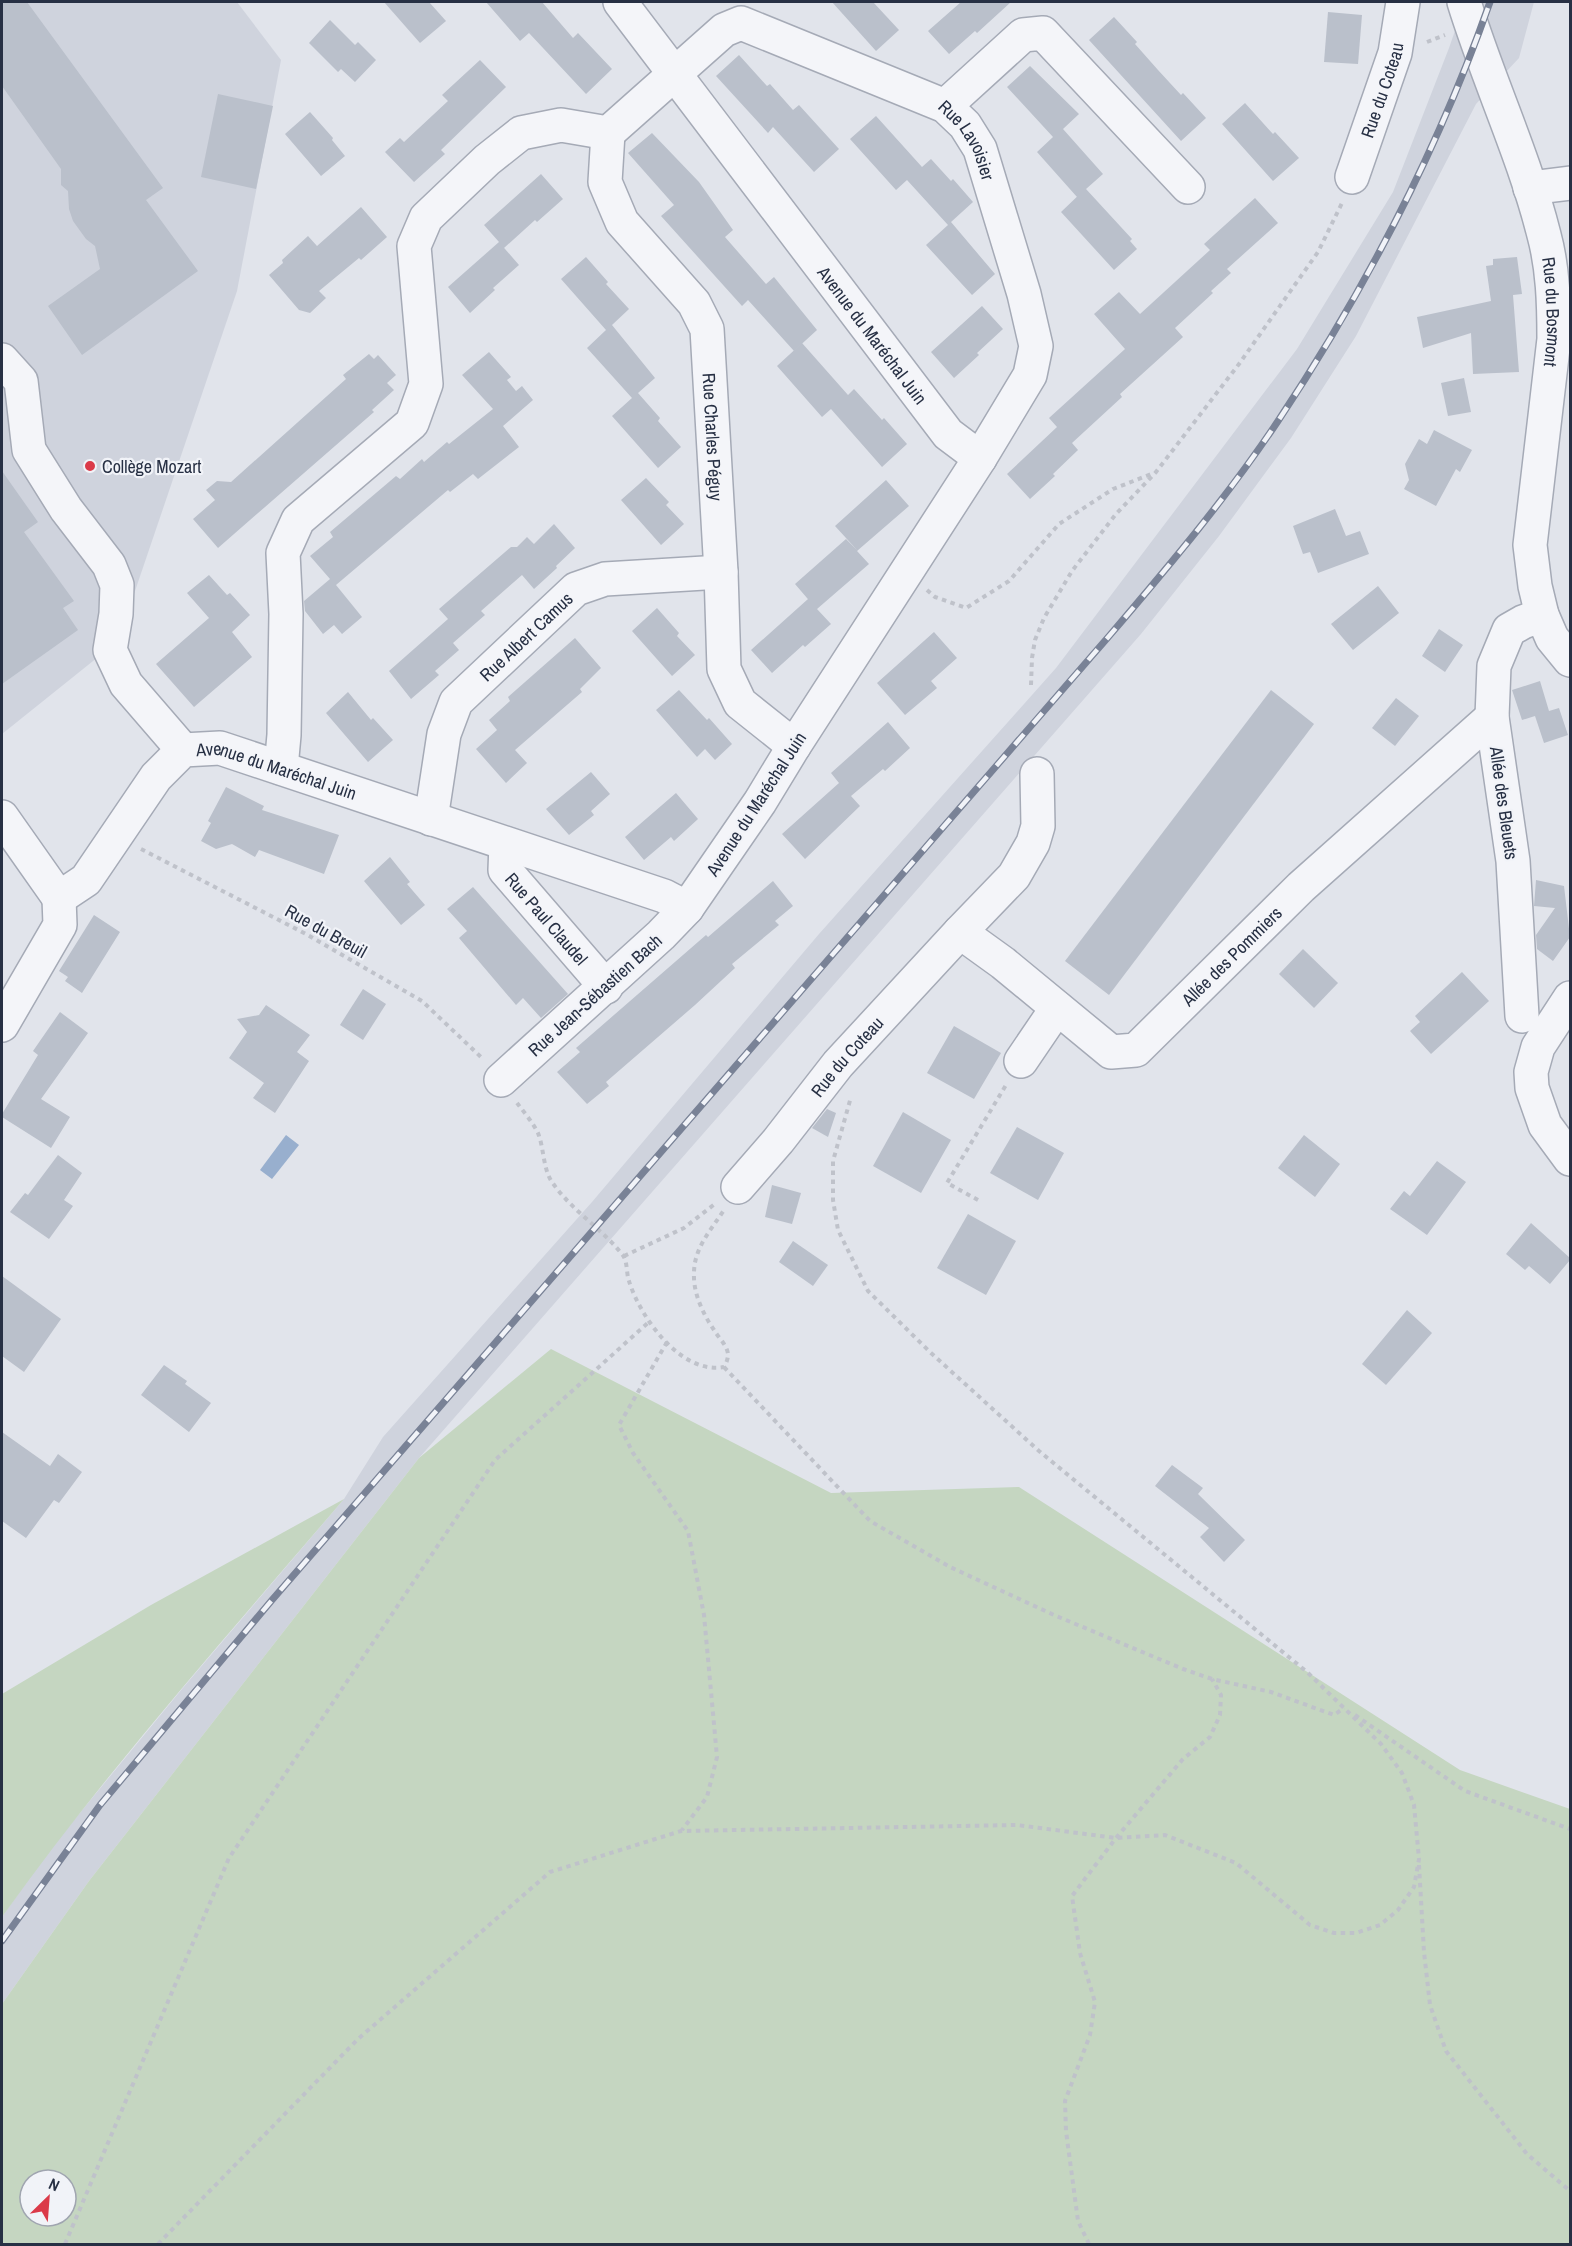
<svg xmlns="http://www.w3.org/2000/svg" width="1572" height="2246" viewBox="0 0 1572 2246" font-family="'Archivo Narrow',sans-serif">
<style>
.built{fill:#cfd3dd}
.green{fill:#c5d6c1;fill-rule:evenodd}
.water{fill:#98afce}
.building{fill:#bac0cb}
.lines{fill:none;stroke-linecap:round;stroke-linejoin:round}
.minor-casing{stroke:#a5aab6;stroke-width:36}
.path{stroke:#bfc2ca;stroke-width:4;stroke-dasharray:4.5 4.5;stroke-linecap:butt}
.minor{stroke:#f4f5f9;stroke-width:33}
.rail-casing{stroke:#798296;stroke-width:7}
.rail{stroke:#f1f3f8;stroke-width:4.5;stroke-dasharray:14;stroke-linecap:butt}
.poi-dot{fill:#db3a49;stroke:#f1f3f8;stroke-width:2}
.labels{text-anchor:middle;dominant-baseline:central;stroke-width:4.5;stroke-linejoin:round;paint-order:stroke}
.street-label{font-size:18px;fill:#273044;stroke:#f1f3f8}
.poi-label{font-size:18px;fill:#273044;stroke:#f1f3f8;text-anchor:start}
</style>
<rect width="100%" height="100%" fill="#e1e4eb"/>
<g class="built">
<path d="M 2,2 L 237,2 L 281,60 L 237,291 L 118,641 L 2,734 Z"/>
<path d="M 1465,2 L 1534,2 L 1519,58 L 1476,104 L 1356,336 L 1291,438 L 1219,536 L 1141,634 L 419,1458 L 89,1881 L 2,2004 L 2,1917 L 46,1854 L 182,1689 L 344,1499 L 383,1437 L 592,1202 L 819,934 L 1056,668 L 1297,349 L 1393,192 L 1449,48 Z"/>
</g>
<g class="green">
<path d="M 551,1349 L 831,1493 L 1019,1487 L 1460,1770 L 1570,1809 L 1570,2244 L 2,2244 L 2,2004 L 89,1881 L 419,1458 ZM 30,2180 L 66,2180 L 66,2216 L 30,2216 Z"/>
<path d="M 344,1499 C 227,1636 106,1771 2,1917 L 2,1694 L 151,1605 Z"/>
</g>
<path class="water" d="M 286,1135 L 299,1145 L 272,1179 L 260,1170 Z"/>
<g class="building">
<path d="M 2,2 L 27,2 L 163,188 L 146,200 L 198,271 L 82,355 L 48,306 L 100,269 L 95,246 L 86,239 L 73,221 L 69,209 L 68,191 L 61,185 L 61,169 L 2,86 Z"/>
<path d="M 384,2 L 429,2 L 446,21 L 420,43 Z"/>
<path d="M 486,2 L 542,2 L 573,38 L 578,33 L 612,69 L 586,94 L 529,33 L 520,41 Z"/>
<path d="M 832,2 L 873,2 L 899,30 L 876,51 Z"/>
<path d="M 961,2 L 1011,2 L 977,33 L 975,31 L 949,54 L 928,31 Z"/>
<path d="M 1328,12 L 1362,15 L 1358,64 L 1324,62 Z"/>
<path d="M 1114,17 L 1137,42 L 1135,44 L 1158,70 L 1181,95 L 1183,93 L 1206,118 L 1181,141 L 1089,40 Z"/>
<path d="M 330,20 L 355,45 L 358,42 L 376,60 L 355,82 L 341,69 L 338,72 L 309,43 Z"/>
<path d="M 739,55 L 767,86 L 770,84 L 793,110 L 799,105 L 839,149 L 814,172 L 773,127 L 768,133 L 716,76 Z"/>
<path d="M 480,60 L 506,87 L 441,150 L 445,154 L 414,182 L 385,152 L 400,138 L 404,142 L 448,101 L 442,95 Z"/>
<path d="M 1030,66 L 1079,114 L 1063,129 L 1103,174 L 1086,189 L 1132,239 L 1130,241 L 1137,249 L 1114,270 L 1061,212 L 1084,190 L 1077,197 L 1037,152 L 1053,137 L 1007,87 Z"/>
<path d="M 218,94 L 273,106 L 256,189 L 201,177 Z"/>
<path d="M 1245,103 L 1273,134 L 1275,132 L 1299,158 L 1273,181 L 1222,124 Z"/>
<path d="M 310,112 L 333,138 L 332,140 L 345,156 L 321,176 L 285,134 Z"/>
<path d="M 876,116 L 922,167 L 931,159 L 951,181 L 953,179 L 973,202 L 951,222 L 995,274 L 972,295 L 926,245 L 948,225 L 907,180 L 896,190 L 850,139 Z"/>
<path d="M 652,133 L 699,182 L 733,230 L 725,237 L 766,284 L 774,277 L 817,330 L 794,351 L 748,300 L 742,306 L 661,216 L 674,205 L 628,153 Z"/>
<path d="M 541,174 L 563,199 L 537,222 L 535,220 L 504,248 L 499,242 L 519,265 L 493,288 L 495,290 L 470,313 L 448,287 L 499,242 L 484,225 Z"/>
<path d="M 1255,198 L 1278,223 L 1227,269 L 1231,273 L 1211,291 L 1213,293 L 1175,328 L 1183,337 L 1120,394 L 1122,397 L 1072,443 L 1078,450 L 1053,474 L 1055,476 L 1030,499 L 1007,474 L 1057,427 L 1049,418 L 1125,349 L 1094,314 L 1119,292 L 1140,314 L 1210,250 L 1204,244 Z"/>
<path d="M 361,207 L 387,237 L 361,260 L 359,258 L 319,291 L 326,298 L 310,313 L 299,310 L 269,275 L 283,263 L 282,260 L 308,236 L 317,246 Z"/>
<path d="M 586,257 L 608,282 L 606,284 L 629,309 L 612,325 L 655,378 L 638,393 L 660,418 L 658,421 L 681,447 L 658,468 L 612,416 L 632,398 L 587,348 L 606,330 L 561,279 Z"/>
<path d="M 1517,257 L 1522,294 L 1513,295 L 1519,372 L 1473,374 L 1471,333 L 1423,348 L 1417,317 L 1491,301 L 1486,266 L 1493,265 L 1493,259 Z"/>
<path d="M 982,306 L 1003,329 L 977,353 L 979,355 L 954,378 L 931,352 Z"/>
<path d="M 802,343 L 848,395 L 854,389 L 882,420 L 884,418 L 907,444 L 882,467 L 831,409 L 822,417 L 777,366 Z"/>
<path d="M 489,352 L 511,377 L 507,380 L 516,391 L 522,386 L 533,400 L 503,426 L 519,447 L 478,479 L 473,474 L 450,492 L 448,490 L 336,585 L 362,617 L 342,634 L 334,625 L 323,634 L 305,611 L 304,601 L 330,579 L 310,556 L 333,537 L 330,532 L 396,476 L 400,479 L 422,459 L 424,462 L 447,442 L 449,444 L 493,409 L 462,375 Z"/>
<path d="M 369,354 L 374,359 L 378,355 L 396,375 L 387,383 L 394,390 L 372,410 L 374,412 L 218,548 L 193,519 L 215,500 L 206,490 L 217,481 L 231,482 L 346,379 L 343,375 Z"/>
<path d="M 1464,378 L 1471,412 L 1448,416 L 1441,383 Z"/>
<path d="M 1434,430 L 1472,450 L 1460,472 L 1456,469 L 1436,506 L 1404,489 L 1409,480 L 1405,464 L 1419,439 L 1427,444 Z"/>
<path d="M 2,471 L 38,522 L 24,532 L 74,601 L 63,608 L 78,630 L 2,684 Z"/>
<path d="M 646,478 L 669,502 L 666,505 L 684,524 L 661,545 L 621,500 Z"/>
<path d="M 886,480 L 909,506 L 857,551 L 869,564 L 817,609 L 831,624 L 805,647 L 803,645 L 772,673 L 751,650 L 808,599 L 813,605 L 795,584 L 846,539 L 857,550 L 835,526 Z"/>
<path d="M 1335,509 L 1346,536 L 1360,531 L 1369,554 L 1318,573 L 1310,552 L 1303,554 L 1293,526 Z"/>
<path d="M 554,524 L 575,548 L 556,566 L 557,568 L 534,589 L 522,575 L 481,611 L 485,615 L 453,643 L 459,650 L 435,671 L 439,675 L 411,699 L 389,671 L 448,619 L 439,609 L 511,547 L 517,547 L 527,537 L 534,544 Z"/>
<path d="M 209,575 L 227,595 L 230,593 L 250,615 L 232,632 L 252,657 L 194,707 L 156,664 L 209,618 L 187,593 Z"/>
<path d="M 1378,586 L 1399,613 L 1353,650 L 1331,624 Z"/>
<path d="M 657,608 L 679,633 L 677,636 L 695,655 L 672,676 L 632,631 Z"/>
<path d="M 1439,629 L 1463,645 L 1445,672 L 1422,656 Z"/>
<path d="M 934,632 L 957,658 L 931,681 L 937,688 L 905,715 L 877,683 Z"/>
<path d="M 575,638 L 601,668 L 580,689 L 582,692 L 515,750 L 527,763 L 506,783 L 476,749 L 497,730 L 489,720 L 510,701 L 508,697 Z"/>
<path d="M 1540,681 L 1549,711 L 1559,708 L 1568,735 L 1544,743 L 1535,716 L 1522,720 L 1512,690 Z"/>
<path d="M 679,690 L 707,720 L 709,718 L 732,744 L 715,760 L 705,749 L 697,757 L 656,710 Z"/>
<path d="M 1271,690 L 1314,724 L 1109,995 L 1065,961 Z"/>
<path d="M 348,692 L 371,720 L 373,718 L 393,740 L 368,762 L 326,713 Z"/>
<path d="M 1396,698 L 1419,716 L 1395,746 L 1372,728 Z"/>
<path d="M 888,722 L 910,748 L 885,771 L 883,769 L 851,796 L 860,806 L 805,859 L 782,834 L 839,783 L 831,773 Z"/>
<path d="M 591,772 L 610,794 L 591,811 L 594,815 L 569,835 L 546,809 Z"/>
<path d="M 226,787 L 264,806 L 262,810 L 339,835 L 324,874 L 259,850 L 255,857 L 232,844 L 216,849 L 201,841 L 211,823 L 208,821 Z"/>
<path d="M 676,793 L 698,819 L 674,841 L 671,837 L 644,860 L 625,837 Z"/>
<path d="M 390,857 L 410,882 L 407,884 L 425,905 L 401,925 L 364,881 Z"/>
<path d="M 1536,880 L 1564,886 L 1570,937 L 1553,961 L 1537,949 L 1536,935 L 1555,908 L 1534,906 Z"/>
<path d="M 773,881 L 793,906 L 775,921 L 779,925 L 732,964 L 735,968 L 695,1005 L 606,1082 L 609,1086 L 587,1104 L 557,1072 L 580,1052 L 576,1048 L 706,935 L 708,937 Z"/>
<path d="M 473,887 L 568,994 L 541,1018 L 523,998 L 516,1005 L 459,938 L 467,931 L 447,909 Z"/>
<path d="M 94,915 L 120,932 L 82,993 L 65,981 L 68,977 L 59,971 Z"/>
<path d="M 1303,949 L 1338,983 L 1314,1008 L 1279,974 Z"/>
<path d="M 1462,972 L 1489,1001 L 1431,1054 L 1410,1031 L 1420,1022 L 1415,1016 Z"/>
<path d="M 363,989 L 386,1004 L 363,1040 L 340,1025 Z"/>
<path d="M 266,1005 L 310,1035 L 297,1052 L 309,1061 L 275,1113 L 253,1098 L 264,1083 L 229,1058 L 247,1032 L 237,1019 L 259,1015 Z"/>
<path d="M 60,1012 L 88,1033 L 41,1099 L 70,1117 L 51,1148 L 2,1117 L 2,1114 L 38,1055 L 33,1051 Z"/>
<path d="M 954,1026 L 1001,1053 L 974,1099 L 927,1073 Z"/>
<path d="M 827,1109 L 836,1113 L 828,1137 L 812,1128 Z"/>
<path d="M 903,1112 L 951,1140 L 921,1193 L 873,1166 Z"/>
<path d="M 1017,1127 L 1064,1153 L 1038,1200 L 990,1173 Z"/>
<path d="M 1304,1135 L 1340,1164 L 1315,1197 L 1278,1168 Z"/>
<path d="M 58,1155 L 82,1173 L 64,1200 L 73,1206 L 49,1239 L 10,1212 L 25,1193 L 28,1195 Z"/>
<path d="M 1437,1161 L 1466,1182 L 1427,1235 L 1390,1209 L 1404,1191 L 1410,1196 Z"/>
<path d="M 772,1185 L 801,1193 L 792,1224 L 765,1217 Z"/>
<path d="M 968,1214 L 1016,1241 L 986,1295 L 937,1268 Z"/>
<path d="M 1531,1223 L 1570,1258 L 1570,1260 L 1550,1284 L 1529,1266 L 1525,1270 L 1506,1254 Z"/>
<path d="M 793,1241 L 828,1265 L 813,1286 L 779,1262 Z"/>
<path d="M 2,1276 L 61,1319 L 24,1372 L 2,1356 Z"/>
<path d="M 1407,1310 L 1432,1333 L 1386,1385 L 1362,1364 Z"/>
<path d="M 164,1365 L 187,1381 L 185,1384 L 211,1403 L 189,1432 L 141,1395 Z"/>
<path d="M 2,1432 L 50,1466 L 58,1454 L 82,1472 L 59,1503 L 54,1500 L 26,1538 L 2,1521 Z"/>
<path d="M 1172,1465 L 1203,1488 L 1198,1494 L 1245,1540 L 1224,1562 L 1200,1537 L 1209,1528 L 1155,1486 Z"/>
</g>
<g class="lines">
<g class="minor-casing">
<g id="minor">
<path id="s1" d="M 620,2 L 948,434 L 980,458"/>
<path id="s2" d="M 1464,2 C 1488,80 1524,155 1544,235 C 1553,268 1554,304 1554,339 L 1530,545 L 1535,586 L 1542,615 L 1552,638 L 1570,660"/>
<path d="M 945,106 L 1023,35 L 1043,33 L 1188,187"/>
<path id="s3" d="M 608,133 L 605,182 L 622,222 L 694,303 L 707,329 L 721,572 L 724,669 L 740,703 L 794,746"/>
<path id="s4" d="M 1352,177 L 1395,53 L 1403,2"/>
<path d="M 1530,188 L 1570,183"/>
<path d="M 2,360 L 21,381 L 29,450 L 66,509 L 109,565 L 117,585 L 116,614 L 110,650 L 126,684 L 183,750"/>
<path id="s5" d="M 281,768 L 284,735 L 286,614 L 283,553 L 298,520 L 412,423 L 426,384 L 414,246 L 426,218 L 487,160 L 521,133 L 561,125 L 608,133 L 724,30 L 741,23 L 945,106 L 965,125 L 980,149 L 1024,294 L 1036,346 L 1030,375 L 980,458 L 794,746 L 760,802 L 687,908 L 661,935 L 501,1080"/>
<path d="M 2,817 L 59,898"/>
<path id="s6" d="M 431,819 L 444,734 L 456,702 L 576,589 L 605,579 L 721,572"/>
<path id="s7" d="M 506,844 L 505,870 L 606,987"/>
<path id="s8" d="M 59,898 L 86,880 L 156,777 L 183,750 L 220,748 L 664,896 L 687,908"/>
<path id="s9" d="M 960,932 L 1003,963 L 1111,1052 L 1136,1050 L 1301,887 L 1492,717"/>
<path d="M 1570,998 L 1538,1047 L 1531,1072 L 1532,1088 L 1545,1125 L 1570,1159"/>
<path d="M 1522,1016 L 1513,861 L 1492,717 L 1494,666 L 1509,630 L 1523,622 L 1542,615"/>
<path d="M 2,1025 L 60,925 L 59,898"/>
<path d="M 1021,1061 L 1057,1008"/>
<path id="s10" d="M 738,1187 L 778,1141 L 838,1064 L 960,932 L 1014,876 L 1033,843 L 1038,826 L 1037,774"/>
</g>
</g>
<g class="path">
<path d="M 1427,42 L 1445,35"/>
<path d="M 927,590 L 935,597 L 966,608 L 1009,581 L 1059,524 L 1113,489 L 1154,473"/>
<path d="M 1031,685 L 1032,658 L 1035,640 L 1044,618 L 1072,571 L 1116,514 L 1156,472 L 1239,364 L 1318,252 L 1342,203"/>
<path d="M 141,849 L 306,934 L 422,1001 L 483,1059"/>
<path d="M 517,1103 C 524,1112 533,1123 538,1133 C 544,1148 543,1169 552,1182 C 571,1210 601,1228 622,1254 C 628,1261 626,1273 629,1281 C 640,1317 681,1375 724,1367 C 726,1364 728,1359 728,1354 C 727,1345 718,1337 714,1330 C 703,1314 693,1293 694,1273 C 694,1248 711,1230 724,1210"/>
<path d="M 978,1200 L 947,1183 L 1006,1085"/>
<path d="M 624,1256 L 684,1228 L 716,1203"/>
<path d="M 667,1342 L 619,1425 L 633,1453 L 688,1531 L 704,1615 L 717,1757 L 707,1797 L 682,1830"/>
<path d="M 724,1367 L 870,1521 L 950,1567 L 1054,1615 L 1183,1669 L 1212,1679 L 1271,1692 L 1334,1715 L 1344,1708"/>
<path d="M 1355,1715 L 1465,1791 L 1570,1829"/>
<path d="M 1419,1865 L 1424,1952 L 1430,2005 L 1446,2051 L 1527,2154 L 1570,2191"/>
<path d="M 65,2244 L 229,1858 L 495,1460 L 649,1322"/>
<path d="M 158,2244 L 358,2039 L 550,1872 L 681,1831 L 1017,1825 L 1116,1838 L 1165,1835 L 1236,1863 L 1310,1925 L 1334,1933 L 1356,1933 L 1380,1925 L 1398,1910 L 1414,1887 L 1419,1859 L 1414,1805 L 1402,1773 L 1381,1744 L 1307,1672 L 1039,1451 L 931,1353 L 868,1291 L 838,1230 L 833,1200 L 833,1161 L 851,1097"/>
<path d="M 1089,2244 L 1078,2221 L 1066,2131 L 1065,2101 L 1090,2035 L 1095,2002 L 1080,1953 L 1072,1896 L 1116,1838 L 1183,1759 L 1210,1737 L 1220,1715 L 1221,1695 L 1212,1679"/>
</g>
<use href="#minor" class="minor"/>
<g class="rail-casing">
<path id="rail" d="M 2,1941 L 100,1805 L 272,1600 L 1110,635 C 1169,566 1228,496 1278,421 C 1365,290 1438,150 1490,2"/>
</g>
<use href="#rail" class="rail"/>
</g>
<circle class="poi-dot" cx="90" cy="466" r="6"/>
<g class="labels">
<g class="street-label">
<text stroke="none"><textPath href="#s4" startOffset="92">Rue du Coteau</textPath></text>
<text stroke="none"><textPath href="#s5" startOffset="1263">Rue Lavoisier</textPath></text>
<text stroke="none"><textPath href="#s2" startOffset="324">Rue du Bosmont</textPath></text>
<text stroke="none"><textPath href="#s1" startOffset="418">Avenue du Maréchal Juin</textPath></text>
<text stroke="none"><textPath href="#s3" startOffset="338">Rue Charles Péguy</textPath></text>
<text stroke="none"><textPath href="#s6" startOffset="216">Rue Albert Camus</textPath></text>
<text stroke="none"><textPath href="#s8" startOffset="292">Avenue du Maréchal Juin</textPath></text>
<text transform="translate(1504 803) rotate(82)">Allée des Bleuets</text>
<text transform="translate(756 804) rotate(-57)">Avenue du Maréchal Juin</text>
<text stroke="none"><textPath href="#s7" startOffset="90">Rue Paul Claudel</textPath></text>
<text transform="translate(326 931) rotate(29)">Rue du Breuil</text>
<text stroke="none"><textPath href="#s9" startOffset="352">Allée des Pommiers</textPath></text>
<text transform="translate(595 995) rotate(-42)">Rue Jean-Sébastien Bach</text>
<text stroke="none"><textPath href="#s10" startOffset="170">Rue du Coteau</textPath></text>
</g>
<g class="poi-label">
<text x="102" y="466">Collège Mozart</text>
</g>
</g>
<rect width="1572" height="2246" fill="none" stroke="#273044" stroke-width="6"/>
<g transform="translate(48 2198) rotate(25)"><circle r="28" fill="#f1f3f8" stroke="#a0a5b0" stroke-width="1.5"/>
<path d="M0-4.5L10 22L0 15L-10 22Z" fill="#db3a49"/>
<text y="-9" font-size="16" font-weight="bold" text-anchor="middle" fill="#273044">N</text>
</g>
</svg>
